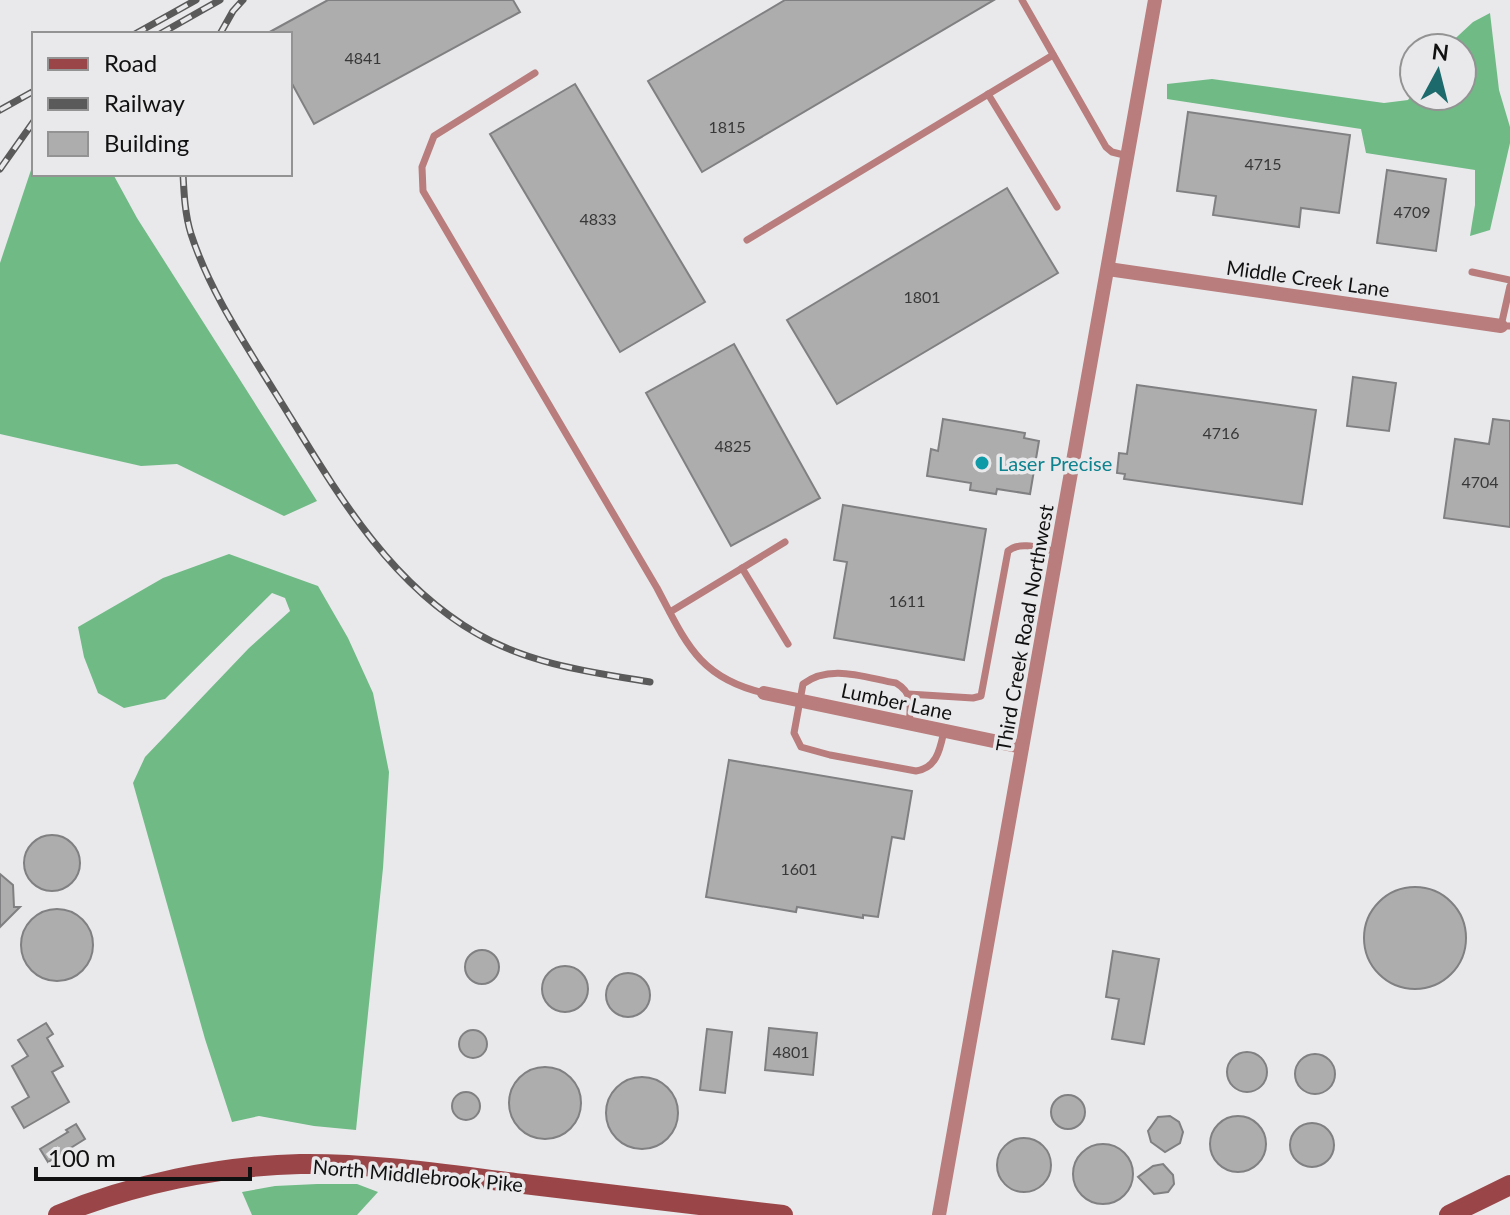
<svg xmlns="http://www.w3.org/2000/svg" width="1510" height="1215" viewBox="0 0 1510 1215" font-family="Lato,sans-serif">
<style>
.forest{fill:#70ba86}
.building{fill:#adadae;stroke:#808082;stroke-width:2}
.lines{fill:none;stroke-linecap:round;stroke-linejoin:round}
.lane{stroke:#b87d7c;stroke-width:7}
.street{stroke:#b87d7c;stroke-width:14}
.secondary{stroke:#9a4649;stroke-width:20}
.rail-casing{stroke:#5a5a5b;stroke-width:7}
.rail{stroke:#e9e9eb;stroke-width:4;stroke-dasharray:12;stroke-linecap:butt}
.culture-dot{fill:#0f9aa8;stroke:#e9e9eb;stroke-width:3}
.labels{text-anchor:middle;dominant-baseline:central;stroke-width:7;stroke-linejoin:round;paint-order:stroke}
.number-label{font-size:16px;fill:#383839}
.street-label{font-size:20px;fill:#111112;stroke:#e9e9eb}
.culture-label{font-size:20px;fill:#0d838f;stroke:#e9e9eb;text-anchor:start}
</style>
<rect width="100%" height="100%" fill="#e9e9eb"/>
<g class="forest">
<path d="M 1490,13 L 1499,90 L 1510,127 L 1510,143 L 1490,230 L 1470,236 L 1475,205 L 1475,170 L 1366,153 L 1361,129 L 1167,99 L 1167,84 L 1212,79 L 1384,103 L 1408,100 L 1414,91 L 1414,96 L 1462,96 L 1462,48 L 1445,48 L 1473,22 Z"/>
<path d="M 34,161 L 34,174 L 113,174 L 137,218 L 317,501 L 284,516 L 177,464 L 141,466 L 0,434 L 0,263 Z"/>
<path d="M 229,554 L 318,586 L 348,638 L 373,693 L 389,772 L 383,868 L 356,1130 L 314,1126 L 259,1116 L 232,1122 L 205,1039 L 133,783 L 145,757 L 249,648 L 290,611 L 285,598 L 272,593 L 165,699 L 124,708 L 98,693 L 84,657 L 78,627 L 163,578 Z"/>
<path d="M 317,1184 L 357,1184 L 378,1192 L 357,1215 L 252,1215 L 242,1192 L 275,1186 Z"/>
</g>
<g class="building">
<path d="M 328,0 L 513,0 L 520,12 L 314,124 L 290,80 L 290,34 L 266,34 Z"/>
<path d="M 785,0 L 994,0 L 702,172 L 648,81 Z"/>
<path d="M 575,84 L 705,302 L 620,352 L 490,134 Z"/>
<path d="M 1188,112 L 1350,135 L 1339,213 L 1301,208 L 1299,227 L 1213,215 L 1216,196 L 1177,191 Z"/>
<path d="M 1387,170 L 1446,179 L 1436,251 L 1377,243 Z"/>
<path d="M 1007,188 L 1058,273 L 837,404 L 787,320 Z"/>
<path d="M 734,344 L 820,498 L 731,546 L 646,393 Z"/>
<path d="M 1353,377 L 1396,383 L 1389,431 L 1347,426 Z"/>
<path d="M 1137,385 L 1316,410 L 1302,504 L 1124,479 L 1125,474 L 1117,473 L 1119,453 L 1127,454 Z"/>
<path d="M 943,419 L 1025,433 L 1024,438 L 1039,441 L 1030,494 L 997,489 L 996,494 L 970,490 L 971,483 L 927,476 L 931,449 L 938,451 Z"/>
<path d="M 1493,419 L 1510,421 L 1510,527 L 1444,518 L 1455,439 L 1489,444 Z"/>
<path d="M 843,505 L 986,529 L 964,660 L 834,638 L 847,562 L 834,560 Z"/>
<path d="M 729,760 L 912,791 L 904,839 L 892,837 L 878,917 L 863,915 L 863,918 L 797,907 L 796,912 L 706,897 Z"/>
<circle cx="52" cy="863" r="28"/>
<path d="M 0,874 L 13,885 L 14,907 L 20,907 L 0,927 Z"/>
<circle cx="1415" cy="938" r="51"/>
<circle cx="57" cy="945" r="36"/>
<circle cx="482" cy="967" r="17"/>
<path d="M 1113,951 L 1159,959 L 1144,1044 L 1112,1039 L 1119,999 L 1106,997 Z"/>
<circle cx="565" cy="989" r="23"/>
<circle cx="628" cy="995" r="22"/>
<path d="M 46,1023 L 53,1034 L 47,1038 L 63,1066 L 52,1072 L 69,1102 L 24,1128 L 12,1107 L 29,1097 L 12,1066 L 28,1056 L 18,1040 Z"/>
<path d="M 769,1028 L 817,1033 L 813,1075 L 765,1070 Z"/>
<path d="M 707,1029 L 732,1032 L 725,1093 L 700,1090 Z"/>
<circle cx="473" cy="1044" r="14"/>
<circle cx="1247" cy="1072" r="20"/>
<circle cx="1315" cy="1074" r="20"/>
<circle cx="545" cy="1103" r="36"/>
<circle cx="642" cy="1113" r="36"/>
<circle cx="466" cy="1106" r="14"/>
<circle cx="1068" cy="1112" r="17"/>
<circle cx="1238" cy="1144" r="28"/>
<path d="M 1170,1116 L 1179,1122 L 1183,1132 L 1180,1143 L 1165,1152 L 1151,1142 L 1148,1131 L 1158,1117 Z"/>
<circle cx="1312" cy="1145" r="22"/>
<path d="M 76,1124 L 85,1139 L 48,1162 L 40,1149 L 68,1132 L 66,1130 Z"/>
<circle cx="1024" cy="1165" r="27"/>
<circle cx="1103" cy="1174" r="30"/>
<path d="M 1163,1164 L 1173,1175 L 1174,1184 L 1168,1192 L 1154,1194 L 1138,1177 L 1153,1166 Z"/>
</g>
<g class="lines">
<g class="lane">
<path d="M 1022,0 L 1106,147 L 1112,152 L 1128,156"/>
<path d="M 535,73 L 434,136 L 422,167 L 423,191 L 657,588 C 686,643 699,678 764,693"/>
<path d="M 988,94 L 1057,207"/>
<path d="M 747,240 L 1053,55"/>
<path d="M 1472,272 L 1510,280"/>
<path d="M 1510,286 L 1501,326 L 1510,326"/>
<path d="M 742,568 L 788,644"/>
<path d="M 670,612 L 785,542"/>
<path d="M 908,694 L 973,698 L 981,696 L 1008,551 C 1021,540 1042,549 1058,552"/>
<path d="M 909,723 C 911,706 913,693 896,683 C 866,678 830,663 803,684 L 794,733 L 801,747 L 830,755 L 916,771 C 937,768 940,749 944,731"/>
</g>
<g class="street">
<path d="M 1108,269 L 1501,326"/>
<path d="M 764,693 L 1022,747"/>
<path d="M 939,1215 L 1155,0"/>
</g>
<g class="secondary">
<path d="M 58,1215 C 133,1184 219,1166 300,1164 C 375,1163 450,1175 524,1184 C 610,1194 697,1205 783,1215"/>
<path d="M 1449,1215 L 1510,1185"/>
</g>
<g class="rail-casing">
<g id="rail">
<path d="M 135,34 L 196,0"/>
<path d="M 160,34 L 220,0"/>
<path d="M 220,34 L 233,11 L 243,0"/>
<path d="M 0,110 L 34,91"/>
<path d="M 0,169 L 34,121"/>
<path d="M 183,174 C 184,194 185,215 191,234 C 210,292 244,342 276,394 C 331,482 383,579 476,633 C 529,664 590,672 650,682"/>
</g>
</g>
<use href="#rail" class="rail"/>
</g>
<circle class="culture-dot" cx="982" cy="463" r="8"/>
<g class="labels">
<g class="number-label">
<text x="363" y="57">4841</text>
<text x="727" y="126">1815</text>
<text x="1263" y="163">4715</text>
<text x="1412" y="211">4709</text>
<text x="598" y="218">4833</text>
<text x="922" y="296">1801</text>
<text x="1221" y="432">4716</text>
<text x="733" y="445">4825</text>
<text x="1480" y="481">4704</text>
<text x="907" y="600">1611</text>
<text x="799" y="868">1601</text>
<text x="791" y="1051">4801</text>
</g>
<g class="street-label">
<text transform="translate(1308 278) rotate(8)">Middle Creek Lane</text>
<text transform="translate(1024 628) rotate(-80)">Third Creek Road Northwest</text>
<text transform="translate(897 701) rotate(12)">Lumber Lane</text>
<text transform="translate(418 1175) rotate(5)">North Middlebrook Pike</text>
</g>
<g class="culture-label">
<text x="998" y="463">Laser Precise</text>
</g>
</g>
<rect x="32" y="32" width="260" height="144" fill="#e9e9eb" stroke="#939394" stroke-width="2"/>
<rect x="48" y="58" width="40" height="12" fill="#9a4649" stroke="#939394" stroke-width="2"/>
<text x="104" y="72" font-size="24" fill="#111112">Road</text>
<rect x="48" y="98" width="40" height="12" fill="#5a5a5b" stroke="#939394" stroke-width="2"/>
<text x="104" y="112" font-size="24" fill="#111112">Railway</text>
<rect x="48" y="132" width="40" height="24" fill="#adadae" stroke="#939394" stroke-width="2"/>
<text x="104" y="152" font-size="24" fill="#111112">Building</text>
<g transform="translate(1438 72) rotate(7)"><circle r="38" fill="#e9e9eb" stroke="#939394" stroke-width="2"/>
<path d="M0-6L14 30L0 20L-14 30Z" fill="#1d6a6c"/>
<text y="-12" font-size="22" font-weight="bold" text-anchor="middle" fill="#111112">N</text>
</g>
<path d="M36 1167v12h214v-12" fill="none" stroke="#111112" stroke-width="4"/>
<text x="48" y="1167" font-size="24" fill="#111112" stroke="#e9e9eb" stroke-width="6" paint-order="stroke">100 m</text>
</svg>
